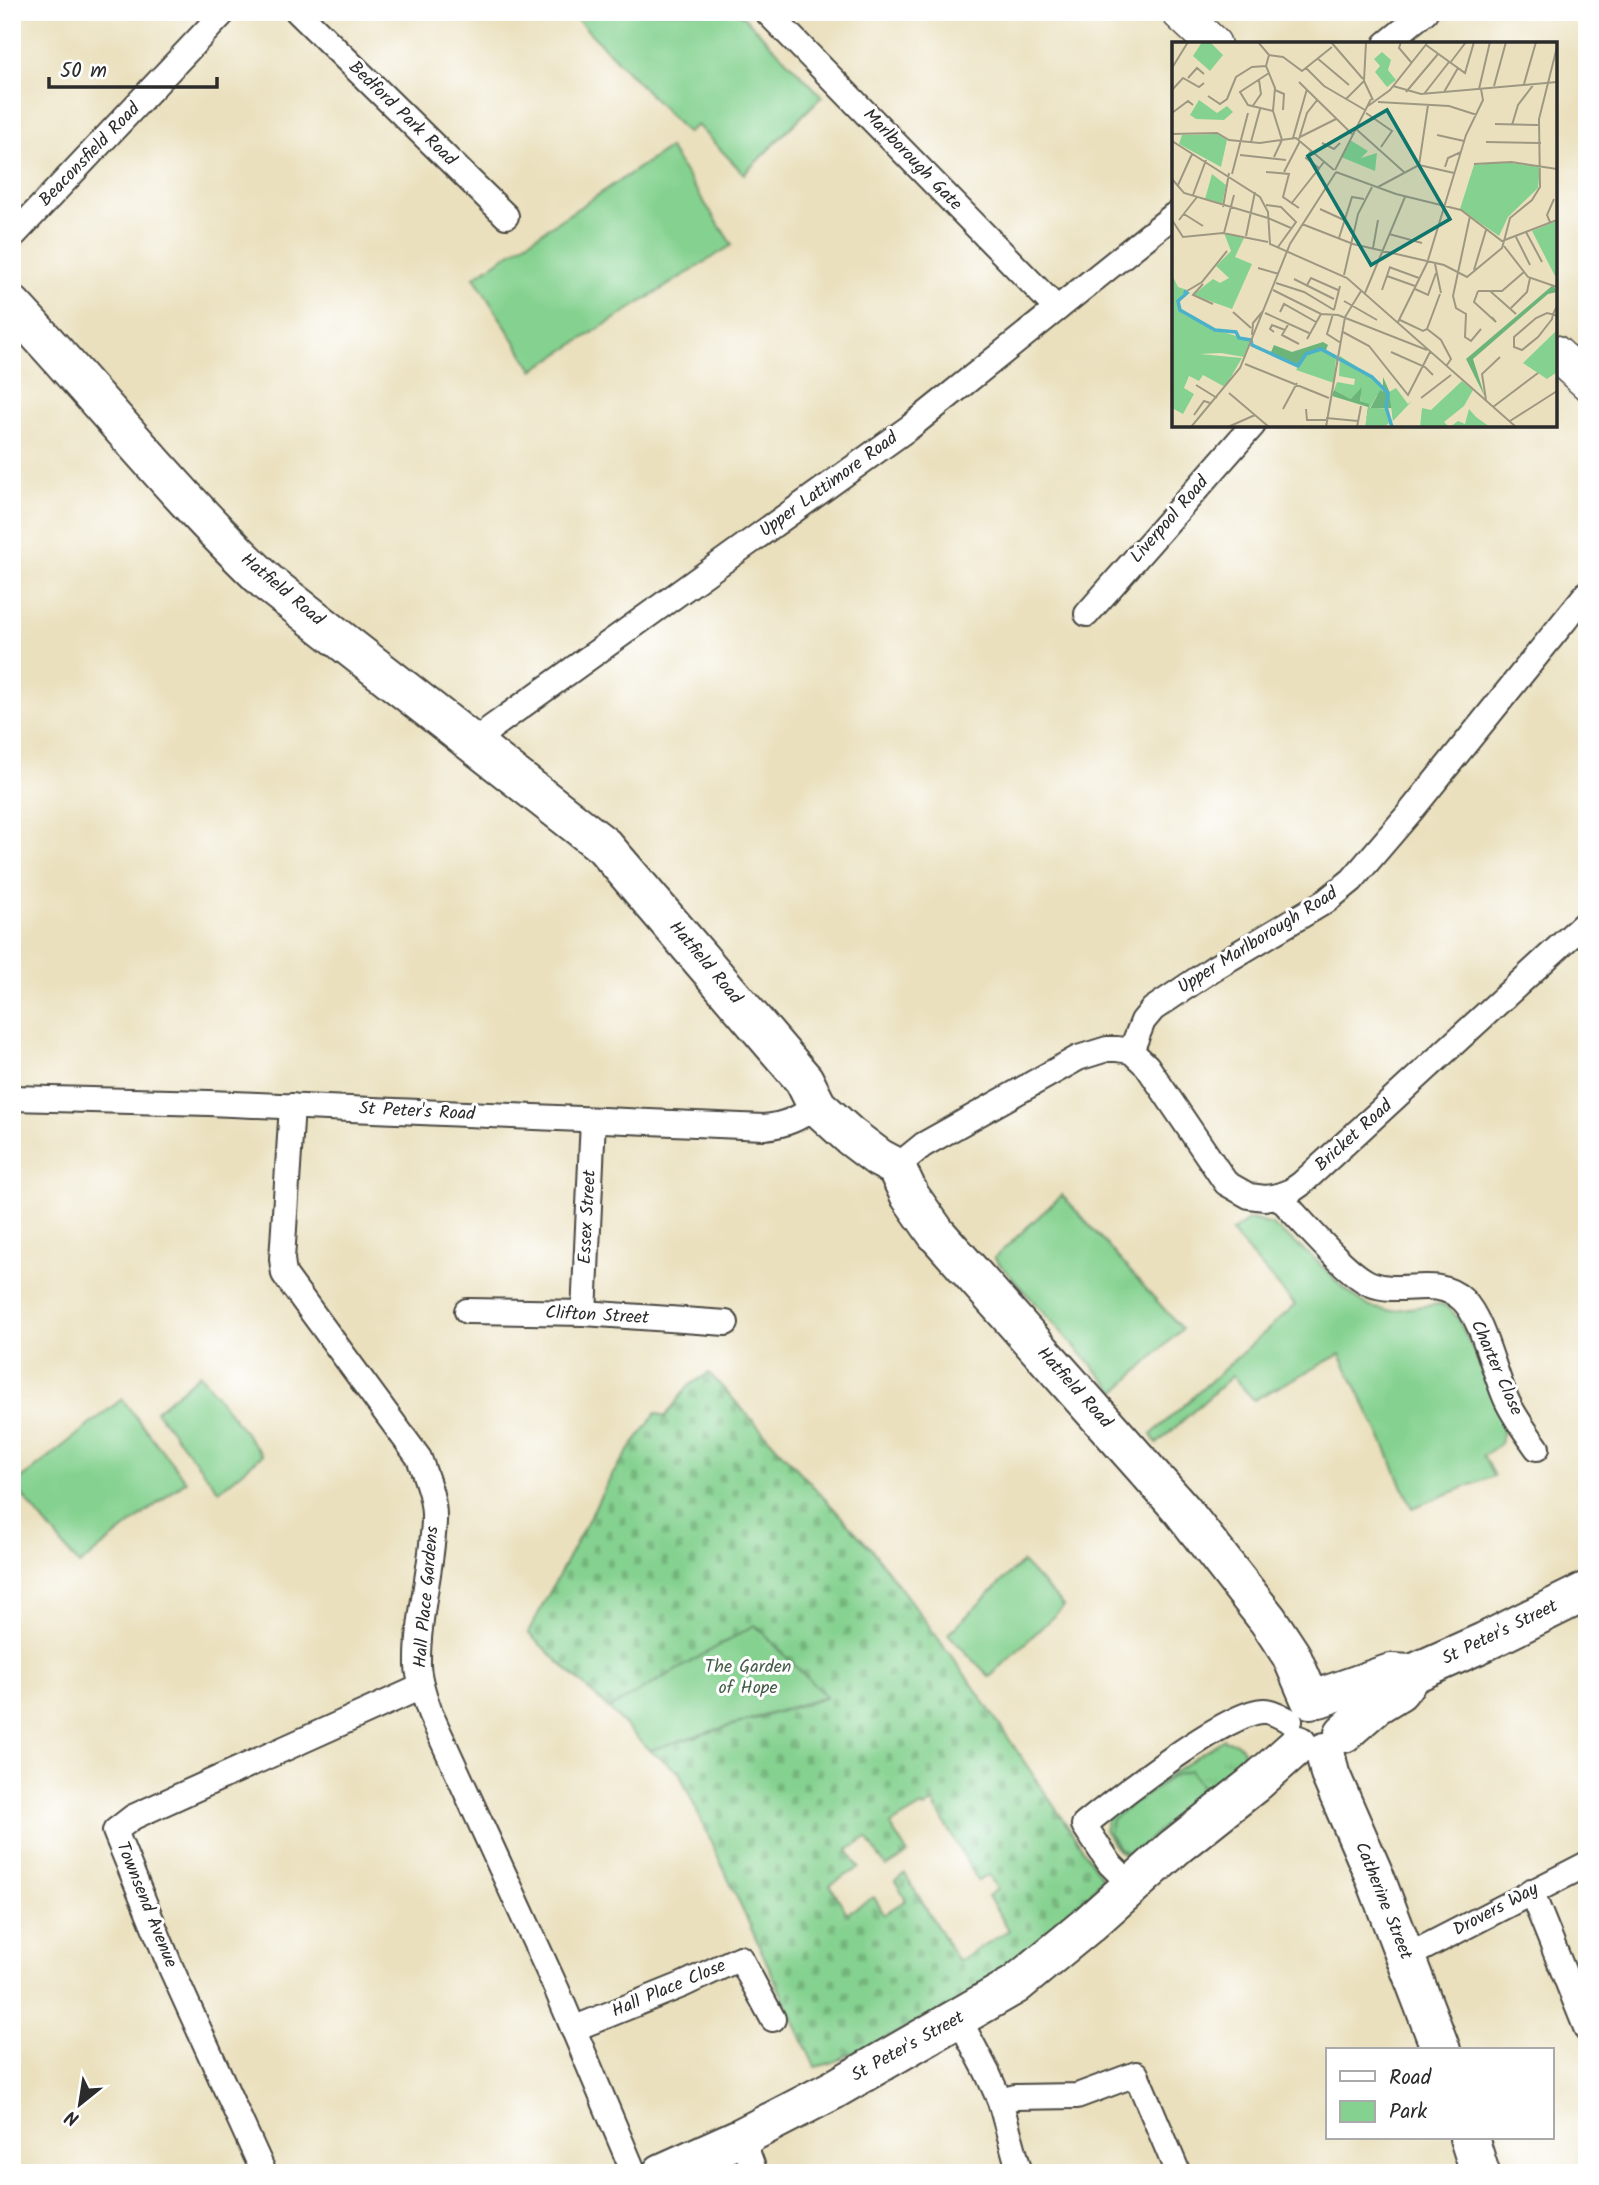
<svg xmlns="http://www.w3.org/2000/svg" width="1599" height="2185" viewBox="0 0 1599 2185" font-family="Kalam,sans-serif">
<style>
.grass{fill:url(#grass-tufts);stroke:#587e5e;stroke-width:2}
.cemetery{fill:url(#cemetery-stones);stroke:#587e5e;stroke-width:2;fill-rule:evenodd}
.green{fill:#85d290;stroke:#587e5e;stroke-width:2}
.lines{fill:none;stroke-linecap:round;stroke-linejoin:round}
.street-casing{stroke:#484641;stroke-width:28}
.secondary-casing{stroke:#484641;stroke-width:38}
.primary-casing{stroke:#484641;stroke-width:42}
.street{stroke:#fff;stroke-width:24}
.secondary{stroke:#fff;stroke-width:35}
.primary{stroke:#fff;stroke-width:38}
.labels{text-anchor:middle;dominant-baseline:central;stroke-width:6;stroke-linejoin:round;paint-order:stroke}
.street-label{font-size:18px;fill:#2b2b2b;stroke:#fff}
.park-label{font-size:18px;fill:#465d49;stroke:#fff}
.inset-river{fill:none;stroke:#4bb1ca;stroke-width:3.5}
.inset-road{fill:none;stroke:#9e9883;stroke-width:2}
.view{fill:#0f766e;fill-opacity:0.15;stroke:#0f766e;stroke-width:3.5}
.inset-edge{fill:none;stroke:#2b2b2b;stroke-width:3.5}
</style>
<defs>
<pattern id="grass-tufts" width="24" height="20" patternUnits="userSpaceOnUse" patternTransform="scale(1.75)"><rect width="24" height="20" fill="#85d290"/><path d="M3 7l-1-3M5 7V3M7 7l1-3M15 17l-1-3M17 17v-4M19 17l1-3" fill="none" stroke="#73b47c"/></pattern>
<pattern id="cemetery-stones" width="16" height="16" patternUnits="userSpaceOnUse" patternTransform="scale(1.75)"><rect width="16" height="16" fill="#85d290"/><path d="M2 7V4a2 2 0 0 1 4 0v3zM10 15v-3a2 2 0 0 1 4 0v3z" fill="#73b47c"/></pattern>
</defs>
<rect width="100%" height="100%" fill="#fff"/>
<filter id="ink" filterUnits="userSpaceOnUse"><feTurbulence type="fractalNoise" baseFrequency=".0143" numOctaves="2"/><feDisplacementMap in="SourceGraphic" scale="14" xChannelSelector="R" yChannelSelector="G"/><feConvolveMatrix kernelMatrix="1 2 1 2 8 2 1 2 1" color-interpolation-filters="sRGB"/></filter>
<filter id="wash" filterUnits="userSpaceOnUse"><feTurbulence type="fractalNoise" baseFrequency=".00686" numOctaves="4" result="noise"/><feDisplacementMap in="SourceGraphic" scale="28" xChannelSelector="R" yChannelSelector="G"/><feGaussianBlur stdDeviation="1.57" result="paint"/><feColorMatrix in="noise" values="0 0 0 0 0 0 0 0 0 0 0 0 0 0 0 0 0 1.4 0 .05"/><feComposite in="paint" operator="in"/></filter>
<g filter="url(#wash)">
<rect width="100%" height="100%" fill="#eae0bd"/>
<path class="grass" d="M 1224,1739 L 1225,1741 C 1240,1740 1247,1750 1242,1764 L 1245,1769 L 1139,1857 C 1118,1857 1115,1846 1104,1830 L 1107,1816 Z"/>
<path class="cemetery" d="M 709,1373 L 873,1551 L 972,1684 L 1103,1879 C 1074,1913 1041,1944 1006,1971 C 954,2011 890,2035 831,2063 L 815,2067 L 679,1772 L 649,1750 L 825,1698 L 755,1625 L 609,1709 L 528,1633 L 612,1475 L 656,1413 L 665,1417 L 688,1386 ZM 933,1803 L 978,1881 L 989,1875 L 997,1889 L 988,1896 L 1009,1930 L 958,1961 L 905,1874 L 895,1881 L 906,1900 L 884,1914 L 874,1897 L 847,1913 L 830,1885 L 859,1868 L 848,1850 L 867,1838 L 886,1867 L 908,1854 L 890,1825 L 922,1806 L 924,1808 Z"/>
<g class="green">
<path d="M 570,12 L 739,12 L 822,96 L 744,174 L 697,125 L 687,133 Z"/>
<path d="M 669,148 L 732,245 L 533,370 L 474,277 Z"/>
<path d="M 1062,1195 L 1182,1329 L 1116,1392 L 994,1258 Z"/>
<path d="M 1250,1219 L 1272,1225 L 1316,1260 L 1342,1287 L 1370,1307 L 1388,1311 L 1439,1304 L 1448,1307 L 1458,1318 L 1505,1420 L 1500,1444 L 1483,1456 L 1494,1476 L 1412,1508 L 1387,1450 L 1340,1354 L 1254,1400 L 1232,1376 L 1157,1444 L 1151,1435 L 1295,1305 L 1231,1232 Z"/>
<path d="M 200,1374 L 262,1455 L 219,1491 L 156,1411 Z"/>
<path d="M 122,1399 L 186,1481 L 79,1565 L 14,1485 Z"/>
<path d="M 1022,1562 L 1064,1606 L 990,1677 L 948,1634 Z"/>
<path d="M 755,1625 L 826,1697 L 649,1750 L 609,1709 Z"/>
<path d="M 1190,1770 L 1201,1787 L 1186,1807 L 1138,1849 L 1128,1853 L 1119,1848 L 1109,1833 L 1112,1819 L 1173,1776 Z"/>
</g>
</g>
<g filter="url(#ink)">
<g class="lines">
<g class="street-casing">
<g id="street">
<path d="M 298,12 L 506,216"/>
<path d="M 767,12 L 1057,309"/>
<path d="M 1386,44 L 1425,12"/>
<path d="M 12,237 L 224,12"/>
<path d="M 1087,614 L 1253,425"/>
<path d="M 476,745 L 491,728 L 910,427 L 1174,215"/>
<path d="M 1131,1051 L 1143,1021 L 1153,1009 L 1214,968 L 1326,901 L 1352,880 L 1411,811 L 1587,593"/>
<path d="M 12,1098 L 209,1103 L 764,1127 C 786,1125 799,1118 817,1106"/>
<path d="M 292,1106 L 282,1259 L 284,1274 L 419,1458 C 426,1478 435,1499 434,1521 C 432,1569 417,1618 418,1666 C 419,1682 425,1698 430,1713 L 557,1990 L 634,2173"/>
<path d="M 896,1167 L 923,1145 L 1078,1058 L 1107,1049 L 1117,1049 L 1131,1051 L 1147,1066 L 1226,1183 L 1249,1196 L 1265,1198 L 1278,1196 L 1291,1191 L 1301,1184 L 1587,921"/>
<path d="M 1278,1196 C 1299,1217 1346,1274 1371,1284 C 1402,1296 1437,1275 1463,1300 C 1484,1321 1494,1375 1508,1403 C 1516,1419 1527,1434 1537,1448"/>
<path d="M 467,1311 L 584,1313 L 726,1323"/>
<path d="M 584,1313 L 593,1120"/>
<path d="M 1132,1886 L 1110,1864 L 1084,1825 C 1115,1800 1231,1708 1265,1711 C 1273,1711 1283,1718 1290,1721"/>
<path d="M 1531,1891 L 1587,2030"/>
<path d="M 1406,1957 L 1587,1864"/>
<path d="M 959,2019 L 987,2072 L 1000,2101 L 1020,2173"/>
<path d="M 573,2029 L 682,1985 L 740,1958 L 773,2019"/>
<path d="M 1000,2101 L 1015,2097 L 1077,2096 L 1136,2074 L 1178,2173"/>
<path d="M 742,2137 L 755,2173"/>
<path d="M 264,2173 L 171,1968 L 115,1831 L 133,1817 L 421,1687"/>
</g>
</g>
<g class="secondary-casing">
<g id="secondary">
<path d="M 1179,12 L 1213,44"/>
<path d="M 1555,353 L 1587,382"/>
</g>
</g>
<g class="primary-casing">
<g id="primary">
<path d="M 12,305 C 98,397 177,497 268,583 L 604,846 L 804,1080 L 817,1106 L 850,1136 L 879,1158 L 896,1167 L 910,1196 L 936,1233 L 1182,1510 L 1268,1620 L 1291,1655 L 1310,1699"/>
<path d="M 1319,1698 L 1391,1673 L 1412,1674 L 1484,1642 L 1587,1591"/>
<path d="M 1344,1733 L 1376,1705 L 1399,1691 L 1412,1674"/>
<path d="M 1325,1752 L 1330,1774 L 1374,1875 L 1441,2050"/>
<path d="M 1469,2138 L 1480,2173"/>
<path d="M 662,2173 L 742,2137 L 833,2090 L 1015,1985 L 1089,1924 L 1175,1847 L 1253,1785 L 1298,1745"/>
</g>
</g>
<use href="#street" class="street"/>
<use href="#secondary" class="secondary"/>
<use href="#primary" class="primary"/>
</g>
</g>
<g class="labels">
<g class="street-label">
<text transform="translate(402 114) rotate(44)">Bedford Park Road</text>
<text transform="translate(90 155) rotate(-46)">Beaconsfield Road</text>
<text transform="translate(912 160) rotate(46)">Marlborough Gate</text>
<text transform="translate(829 485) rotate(-36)">Upper Lattimore Road</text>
<text transform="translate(1170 520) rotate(-49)">Liverpool Road</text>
<text transform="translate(282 590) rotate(40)">Hatfield Road</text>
<text transform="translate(1258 941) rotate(-32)">Upper Marlborough Road</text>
<text transform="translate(705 963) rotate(50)">Hatfield Road</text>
<text transform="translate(417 1112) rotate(3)">St Peter's Road</text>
<text transform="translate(1354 1136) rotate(-42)">Bricket Road</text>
<text transform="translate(588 1217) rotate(-87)">Essex Street</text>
<text transform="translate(597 1316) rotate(3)">Clifton Street</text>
<text transform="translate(1496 1368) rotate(66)">Charter Close</text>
<text transform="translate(1074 1388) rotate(48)">Hatfield Road</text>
<text transform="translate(427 1597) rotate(-85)">Hall Place Gardens</text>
<text transform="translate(1500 1633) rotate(-26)">St Peter's Street</text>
<text transform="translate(1383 1901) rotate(68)">Catherine Street</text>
<text transform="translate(146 1905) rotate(68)">Townsend Avenue</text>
<text transform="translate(1496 1910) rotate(-28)">Drovers Way</text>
<text transform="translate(669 1989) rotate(-23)">Hall Place Close</text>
<text transform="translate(908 2047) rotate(-29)">St Peter's Street</text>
</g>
<g class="park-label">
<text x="748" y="1667">The Garden<tspan x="748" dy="21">of Hope</tspan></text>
</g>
</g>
<g transform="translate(1172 42)">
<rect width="385" height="385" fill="#eae0bd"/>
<path d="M 210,10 L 219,18 L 216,28 L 224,38 L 215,45 L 203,30 L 208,24 L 202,17 ZM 168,314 L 208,340 L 212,352 L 179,357 L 162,348 L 165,340 L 182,343 L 183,337 L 167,334 ZM 290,339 L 301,348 L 292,364 L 272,380 L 277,385 L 248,385 L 250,366 L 259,368 ZM 297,367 L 304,375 L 318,385 L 278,385 L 286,379 L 293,382 Z" fill="#85d290"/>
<path d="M 381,243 L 385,250 L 376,252 L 301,317 L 313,355 L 294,317 ZM 151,300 L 156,303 L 154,308 L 165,314 L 165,321 L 164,316 L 149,308 L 134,312 L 126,324 L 81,305 L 99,310 L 102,303 L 120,310 ZM 211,335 L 222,360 L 221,379 L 220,366 L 198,367 L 208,348 L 211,350 ZM 190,345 L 188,359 L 197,361 L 197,367 L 194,379 L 196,365 L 160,354 L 162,348 L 179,357 Z" fill="#6cb47a"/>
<path d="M 178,98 L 196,109 L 189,116 L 205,111 L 203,129 L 169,115 ZM 385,179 L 385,234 L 383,234 L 360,189 Z" fill="#85d290"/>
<path d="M 30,0 L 38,0 L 51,13 L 38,29 L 21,14 ZM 27,58 L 45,71 L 55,64 L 61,70 L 52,78 L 24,77 L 18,73 ZM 45,92 L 55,98 L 49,125 L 7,102 L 10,93 ZM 333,120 L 368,125 L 366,146 L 336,175 L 327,194 L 288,167 L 302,123 ZM 40,132 L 54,143 L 50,163 L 33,157 ZM 52,191 L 72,196 L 63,215 L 80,222 L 60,267 L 21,253 L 41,237 L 48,241 L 57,236 L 44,224 L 59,209 ZM 0,233 L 6,245 L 15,248 L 5,261 L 13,273 L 43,288 L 79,298 L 72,315 L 49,311 L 28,312 L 70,316 L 53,345 L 31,333 L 27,339 L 17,334 L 12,346 L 22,352 L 11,372 L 0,366 ZM 385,288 L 385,330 L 375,337 L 351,321 ZM 150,308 L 164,316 L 162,341 L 124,328 L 134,312 ZM 190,345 L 208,348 L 198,366 L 213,367 L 217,381 L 212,385 L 193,385 L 197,362 L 188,359 ZM 224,346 L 236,362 L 240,359 L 221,379 L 217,350 Z" fill="#85d290"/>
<path class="inset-river" d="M 12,249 L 15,251 L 6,259 L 8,268 L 43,288 L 64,290 L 67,296 L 79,298 L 80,303 L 126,324 L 134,312 L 149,307 L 200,335 L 216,351 L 214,365 L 220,385"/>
<path class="inset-road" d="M 86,0 L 97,13 L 111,15 L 130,29 L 160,5M 159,0 L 191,37M 194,0 L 192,39 L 201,58M 229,0 L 227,6 L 239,20M 254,3 L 293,31 L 302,0M 97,13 L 94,24 L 103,46 L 101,69 L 110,98 L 102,115M 145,16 L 177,43M 278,21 L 294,0M 0,26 L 16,0M 134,26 L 152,44 L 193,68M 97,31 L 68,50 L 76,63 L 101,69M 16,36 L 25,26 L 32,32M 127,40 L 180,92M 352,42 L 364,0M 221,44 L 249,52 L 385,40M 322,44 L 334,0M 307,47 L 318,0M 0,48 L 11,36 L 27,45 L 32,41M 103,48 L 112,52 L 111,68M 234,50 L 266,12M 272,50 L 286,26M 252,52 L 277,20M 36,54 L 48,62 L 55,57 L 64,35 L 80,25 L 94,24M 174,57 L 192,39M 206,60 L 277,64 L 305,73M 196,64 L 218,48 L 256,0M 80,65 L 89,52 L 87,38M 0,71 L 16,59 L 21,63M 194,71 L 220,89 L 209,105M 323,82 L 366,83M 340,83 L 346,63 L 362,42M 184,87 L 232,130M 0,92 L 45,91 L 57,98 L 88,101 L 124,96 L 162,128M 265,93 L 292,99M 128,95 L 164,77M 121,96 L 135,47M 127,97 L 135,71 L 146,57M 0,99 L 88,155 L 96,170 L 98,202 L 175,236 L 344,385M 79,100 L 88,67M 314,100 L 369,101M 150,101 L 162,107 L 168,101M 139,109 L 134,116 L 148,127M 68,113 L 114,118M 302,122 L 339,120 L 385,127M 247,123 L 256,63M 247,123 L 282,131M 273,125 L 276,116 L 289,110M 163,128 L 199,57M 94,130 L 117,132 L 111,155 L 127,166M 112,130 L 128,99M 164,130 L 224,152 L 289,168 L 330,199 L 385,178M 60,132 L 76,71M 0,137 L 12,151 L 96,176M 6,143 L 20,112M 206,145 L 247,123M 21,153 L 34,118M 119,162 L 152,120M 94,163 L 109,165 L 124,180 L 106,205M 51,165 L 57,131M 148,167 L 172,178M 12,172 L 31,184M 298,174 L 281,254 L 284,266 L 294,272 L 293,295 L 299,299 L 309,287M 96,176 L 119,186M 0,178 L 11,195 L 51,191 L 96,200M 7,178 L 25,155M 378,180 L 375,173 L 382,157M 130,182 L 181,202 L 272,223 L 295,235 L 330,206 L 332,199M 354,190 L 370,220M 52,191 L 62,153M 217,192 L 250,201M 74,194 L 83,150M 344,195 L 358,223M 167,196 L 180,155 L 192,157M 332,199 L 338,176 L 360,158 L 368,145 L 367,77 L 385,5M 332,204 L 356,235 L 385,245M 201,206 L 206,178M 256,218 L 294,93 L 311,58 L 309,47M 263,222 L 269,251M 217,225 L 247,236M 86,226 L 107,232M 302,228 L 314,188M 172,233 L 186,172 L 200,145M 215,234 L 243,244M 122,237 L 162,257M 104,241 L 132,250 L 162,268M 31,242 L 21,253 L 41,262M 135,243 L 139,236 L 166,248M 243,247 L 256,253 L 264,231M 101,248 L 149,272 L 166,273 L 255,308M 210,248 L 218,225M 15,249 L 30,240 L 55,209M 306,249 L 302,260 L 324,280 L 320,275M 306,249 L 318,249 L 344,272M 319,249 L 330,249 L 352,230M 193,251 L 233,155M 172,259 L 205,278M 385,263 L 385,264 L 381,272 L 380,277 L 377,281 L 366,295 L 350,308 L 342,305 L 342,295 L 364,276 L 375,271 L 379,272 L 381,272 L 385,274M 339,266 L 355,250 L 358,236M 162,268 L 168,244M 61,270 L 79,286M 108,270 L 112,262 L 144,280M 93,271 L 137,291M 161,272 L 155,292 L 169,301M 228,278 L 251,289 L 255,287 L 269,298 L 279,317 L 275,323M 226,280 L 256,219M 117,281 L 110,293 L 127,302M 255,287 L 268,252M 102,290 L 98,287 L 100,283 L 113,288M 171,290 L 197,304 L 236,353 L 258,310M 80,293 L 81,281 L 91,269M 135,297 L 149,272M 219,310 L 253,325 L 261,333M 73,322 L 157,356M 24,343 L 45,356M 57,351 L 97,385M 249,356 L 279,333M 314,358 L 310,332 L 328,315M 321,365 L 366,331M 111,367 L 125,341M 134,367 L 135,378 L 154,378M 22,373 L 32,359 L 38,361M 154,376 L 186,379M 338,379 L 385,349M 19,385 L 68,326 L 118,202 L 164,130M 56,385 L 83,373M 154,385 L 173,275 L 189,249M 185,385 L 189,364"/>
<path class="view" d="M 215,68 L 278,177 L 199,223 L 136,114 Z"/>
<rect width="385" height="385" class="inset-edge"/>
</g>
<rect width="1599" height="2185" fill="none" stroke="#fff" stroke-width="42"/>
<rect x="1326" y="2048" width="228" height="91" fill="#ffffff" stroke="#aaaaaa" stroke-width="2"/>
<rect x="1340" y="2071" width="35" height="10" fill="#ffffff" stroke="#aaaaaa" stroke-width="2"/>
<text x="1389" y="2084" font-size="21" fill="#2b2b2b">Road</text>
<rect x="1340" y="2101" width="35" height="21" fill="#85d290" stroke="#aaaaaa" stroke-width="2"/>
<text x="1389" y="2118" font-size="21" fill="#2b2b2b">Park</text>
<g transform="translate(80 2104) rotate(210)" stroke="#ffffff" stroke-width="5" paint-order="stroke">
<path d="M0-5L12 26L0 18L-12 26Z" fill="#2b2b2b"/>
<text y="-10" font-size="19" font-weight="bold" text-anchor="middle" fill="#2b2b2b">N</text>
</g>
<path d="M49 77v10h168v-10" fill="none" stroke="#2b2b2b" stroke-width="3.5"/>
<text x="60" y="77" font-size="21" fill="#2b2b2b" stroke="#ffffff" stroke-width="5" paint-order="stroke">50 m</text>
</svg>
